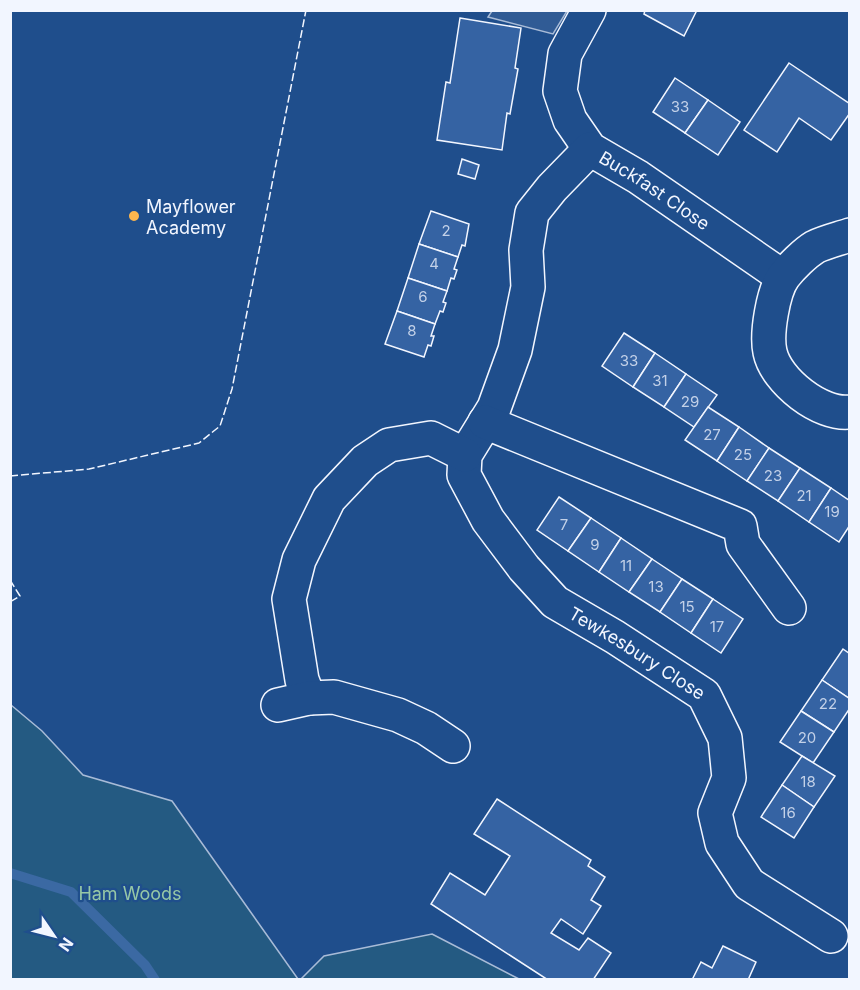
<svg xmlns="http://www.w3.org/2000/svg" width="860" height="990" viewBox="0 0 860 990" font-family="Inter,sans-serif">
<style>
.green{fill:#245a82;stroke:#a8bbd7;stroke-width:1.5}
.parking{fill:#305b95;stroke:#a8bbd7;stroke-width:1.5}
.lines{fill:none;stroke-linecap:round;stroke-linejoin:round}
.stream{stroke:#3b69a3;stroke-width:10}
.building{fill:#3563a3;stroke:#f2f6ff;stroke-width:1.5}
.minor-casing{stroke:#f2f6ff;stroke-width:36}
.minor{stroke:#1f4e8c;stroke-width:33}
.fence{stroke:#f2f6ff;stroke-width:1.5;stroke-dasharray:8 3;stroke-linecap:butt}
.poi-dot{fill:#ffb74d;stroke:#1f4e8c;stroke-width:2}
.labels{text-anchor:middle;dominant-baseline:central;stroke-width:4.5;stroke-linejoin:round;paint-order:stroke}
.number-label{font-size:15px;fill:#c3d1e8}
.street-label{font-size:18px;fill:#f2f6ff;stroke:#1f4e8c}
.poi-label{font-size:18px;fill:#f2f6ff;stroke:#1f4e8c;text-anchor:start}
.park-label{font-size:18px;fill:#97c8a6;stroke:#1f4e8c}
</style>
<rect width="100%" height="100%" fill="#1f4e8c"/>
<g class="green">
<path d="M 11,705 L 42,731 L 83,775 L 172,801 L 298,979 L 11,979 Z"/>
<path d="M 432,934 L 519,979 L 301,979 L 324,956 Z"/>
</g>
<path class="parking" d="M 492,11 L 492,10 L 567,11 L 553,34 L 488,17 Z"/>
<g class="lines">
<path class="stream" d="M 10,873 L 71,892 L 145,965 L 155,980"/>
</g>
<g class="building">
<path d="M 645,10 L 697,10 L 684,36 L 644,14 Z"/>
<path d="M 460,18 L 521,28 L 515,68 L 518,69 L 510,114 L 507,113 L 502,150 L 437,140 L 446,82 L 450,83 Z"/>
<path d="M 789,63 L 850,104 L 850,113 L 831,140 L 799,118 L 777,152 L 744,130 Z"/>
<path d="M 675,78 L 708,100 L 685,133 L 653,112 Z"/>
<path d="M 708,100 L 740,122 L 718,155 L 685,133 Z"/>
<path d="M 462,159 L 479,165 L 475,179 L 458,174 Z"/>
<path d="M 431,211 L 469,224 L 465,246 L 462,245 L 458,257 L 419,244 Z"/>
<path d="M 419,244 L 458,257 L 454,269 L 457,270 L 454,279 L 451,278 L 447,291 L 408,278 Z"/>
<path d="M 408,278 L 447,291 L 443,302 L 446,303 L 443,312 L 440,311 L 435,324 L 397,311 Z"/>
<path d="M 397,311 L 435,324 L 431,336 L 434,336 L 431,346 L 428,345 L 424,357 L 385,344 Z"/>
<path d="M 624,333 L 655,353 L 633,387 L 602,366 Z"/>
<path d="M 655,353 L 686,374 L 664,407 L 633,387 Z"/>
<path d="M 686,374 L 717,395 L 694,427 L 664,407 Z"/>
<path d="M 708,407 L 739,427 L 717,461 L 685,440 Z"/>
<path d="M 739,427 L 769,448 L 747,481 L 717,461 Z"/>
<path d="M 769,448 L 800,468 L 778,501 L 747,481 Z"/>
<path d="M 800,468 L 831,488 L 809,522 L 778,501 Z"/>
<path d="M 831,488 L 850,501 L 850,525 L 839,542 L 809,522 Z"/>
<path d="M 559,497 L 591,518 L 568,551 L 537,530 Z"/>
<path d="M 591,518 L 621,538 L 599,572 L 568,551 Z"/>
<path d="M 621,538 L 652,559 L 629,592 L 599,572 Z"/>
<path d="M 652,559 L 682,579 L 660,612 L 629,592 Z"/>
<path d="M 682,579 L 713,599 L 691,633 L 660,612 Z"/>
<path d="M 713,599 L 743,619 L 721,653 L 691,633 Z"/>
<path d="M 843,649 L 850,654 L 850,699 L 822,680 Z"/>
<path d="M 822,680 L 850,699 L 850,708 L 834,732 L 801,711 Z"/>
<path d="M 801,711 L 834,732 L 813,763 L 780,742 Z"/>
<path d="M 802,756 L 835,776 L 814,807 L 782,785 Z"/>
<path d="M 782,785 L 814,807 L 794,838 L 761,817 Z"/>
<path d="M 497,799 L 591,860 L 588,866 L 605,877 L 591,900 L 601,906 L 583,934 L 561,919 L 551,933 L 579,950 L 588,938 L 611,953 L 593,980 L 548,980 L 431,904 L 450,873 L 485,895 L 510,856 L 474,834 Z"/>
<path d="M 723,946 L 756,962 L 748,980 L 692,980 L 701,962 L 712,968 Z"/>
</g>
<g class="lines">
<g class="minor-casing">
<g id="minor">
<path id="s1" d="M 589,10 L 565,54 L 560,91 L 570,120 L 590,149 L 638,177 L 783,277"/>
<path id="s2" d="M 590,149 L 552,188 L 532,213 L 526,250 L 528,287 L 515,350 L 494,408 L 465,455 L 464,475 L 488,520 L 524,568 L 555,602 L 615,637 L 704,695 L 725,738 L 729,778 L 715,813 L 722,843 L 749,884 L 831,936"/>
<path d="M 850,235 C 838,239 825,242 815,247 C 805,253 791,267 784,276 C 773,291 766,334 770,352 C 776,381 821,416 850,412"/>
<path d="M 485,422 L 740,526 L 743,544 L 789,608"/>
<path d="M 309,698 L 302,680 L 289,599 L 299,560 L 329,499 L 365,461 L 389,445 L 431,438 L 465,455"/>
<path d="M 278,705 L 309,698 L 334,697 L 398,715 L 426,728 L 453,746"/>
</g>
</g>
<use href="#minor" class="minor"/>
<g class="fence">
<path d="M 10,476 L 89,469 L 199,443 L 220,426 L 232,389 L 306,10"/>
<path d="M 10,580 L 20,596 L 10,602"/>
</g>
</g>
<circle class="poi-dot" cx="134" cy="216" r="6"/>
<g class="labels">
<g class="number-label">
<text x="680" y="106">33</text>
<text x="446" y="230">2</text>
<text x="434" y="263">4</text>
<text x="423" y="296">6</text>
<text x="412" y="330">8</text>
<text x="629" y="360">33</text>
<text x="660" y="380">31</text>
<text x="690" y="401">29</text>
<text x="712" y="434">27</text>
<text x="743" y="454">25</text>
<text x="773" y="475">23</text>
<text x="804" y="495">21</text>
<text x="832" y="511">19</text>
<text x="564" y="524">7</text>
<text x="595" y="544">9</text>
<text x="626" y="565">11</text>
<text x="656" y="586">13</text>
<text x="687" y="606">15</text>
<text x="717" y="626">17</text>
<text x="828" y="703">22</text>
<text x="807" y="737">20</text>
<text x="808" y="781">18</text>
<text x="788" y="812">16</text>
</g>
<g class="street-label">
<text stroke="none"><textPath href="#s1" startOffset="230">Buckfast Close</textPath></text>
<text stroke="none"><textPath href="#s2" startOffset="616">Tewkesbury Close</textPath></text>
</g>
<g class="poi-label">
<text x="146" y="206">Mayflower<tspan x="146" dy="21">Academy</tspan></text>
</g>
<g class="park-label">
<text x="130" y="893">Ham Woods</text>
</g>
</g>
<rect width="860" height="990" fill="none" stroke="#f2f6ff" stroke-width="24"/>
<g transform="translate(54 936) rotate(125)" stroke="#1f4e8c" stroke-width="4.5" paint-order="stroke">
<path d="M0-4.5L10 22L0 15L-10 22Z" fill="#f2f6ff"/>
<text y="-9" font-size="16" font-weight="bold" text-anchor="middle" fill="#f2f6ff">N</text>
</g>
</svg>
